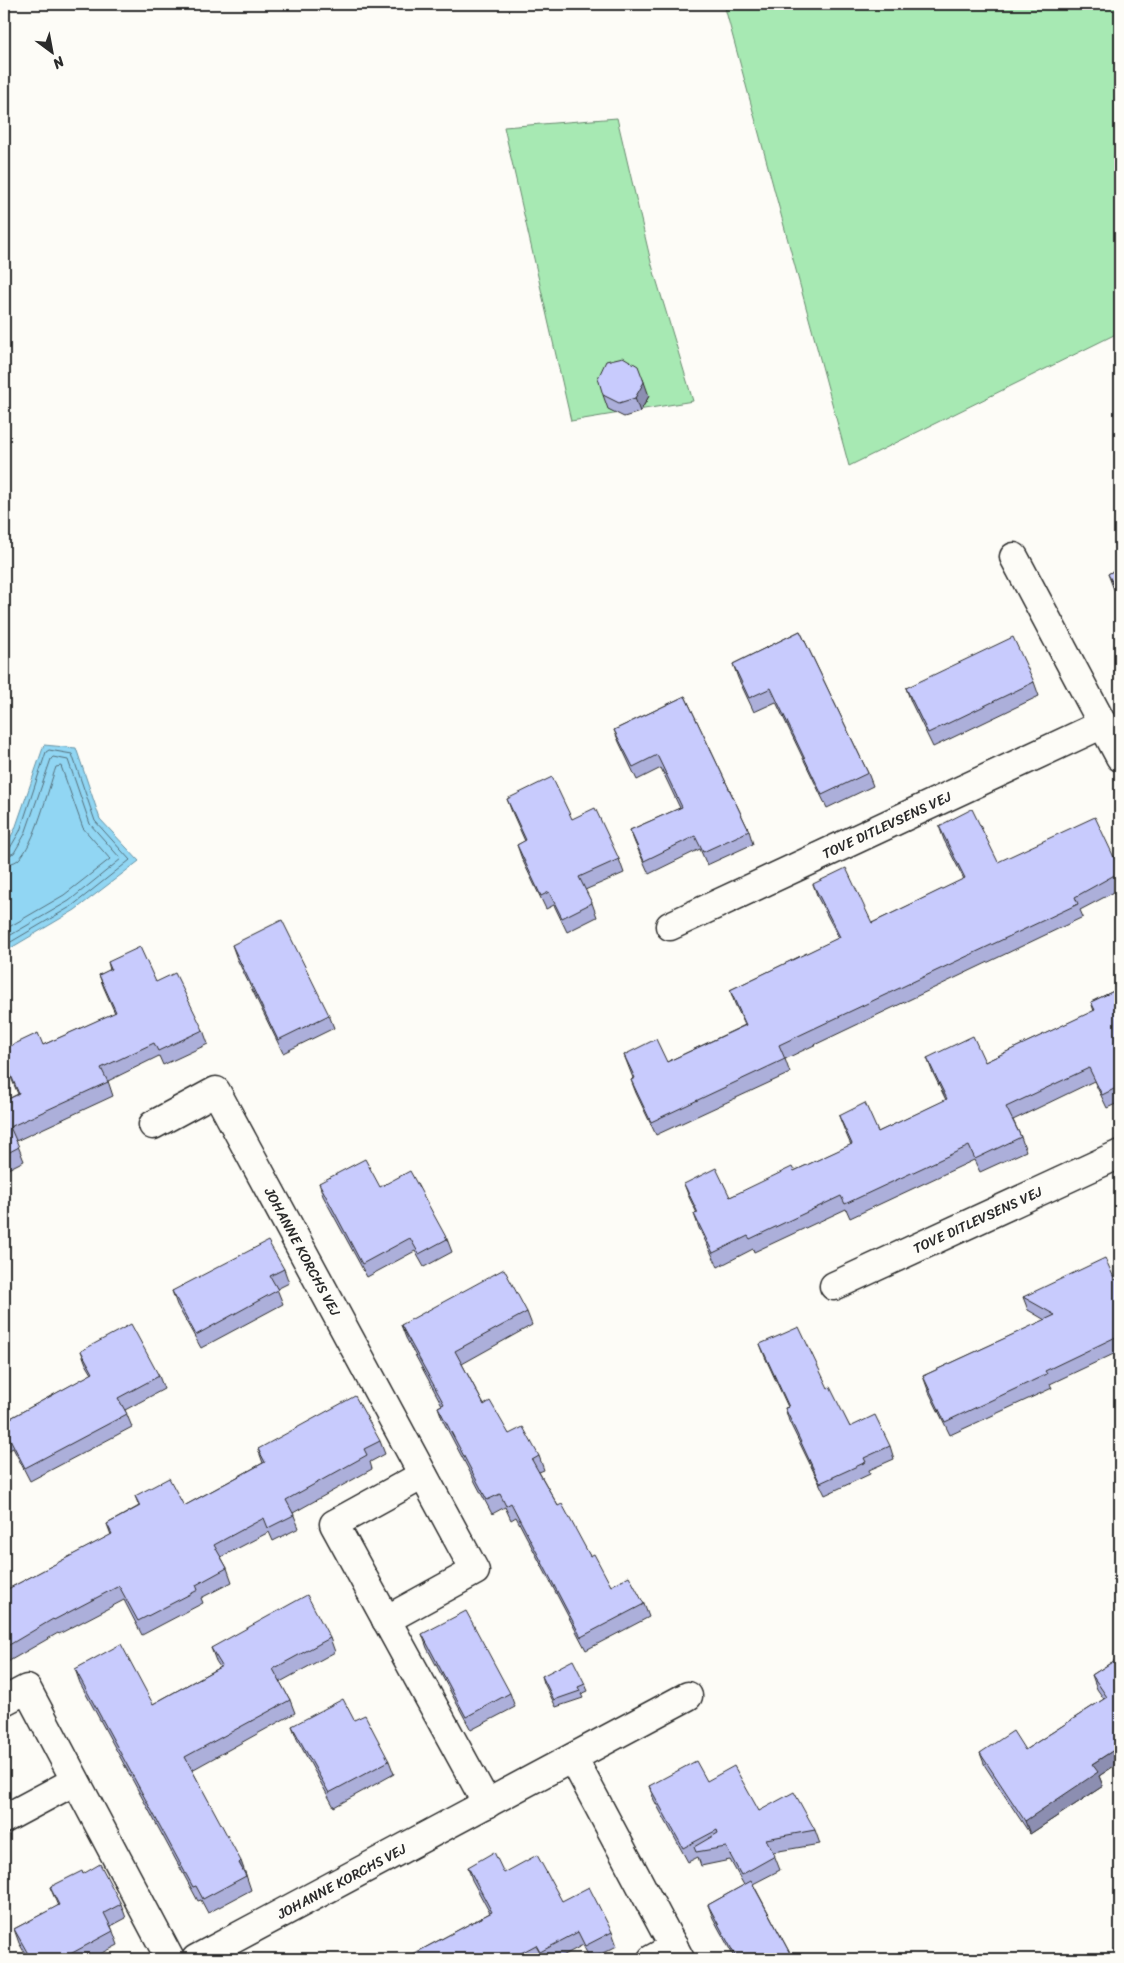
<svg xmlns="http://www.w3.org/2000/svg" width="1124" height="1963" viewBox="0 0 1124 1963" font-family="Sriracha,sans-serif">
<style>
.green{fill:#a7e9b3;stroke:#698a6f}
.water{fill:#91d6f3;stroke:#6892a3}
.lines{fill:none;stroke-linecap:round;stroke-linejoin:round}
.shore{stroke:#546f7b;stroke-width:1}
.minor-casing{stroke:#2b2b2b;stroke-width:31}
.minor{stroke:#fdfcf7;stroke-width:28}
.wall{fill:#acafda;stroke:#2b2b2b}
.shaded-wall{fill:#8c8eb1;stroke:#2b2b2b}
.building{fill:#c8cbfd;stroke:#2b2b2b}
.labels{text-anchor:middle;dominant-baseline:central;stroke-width:5;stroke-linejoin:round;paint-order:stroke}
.street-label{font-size:14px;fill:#2b2b2b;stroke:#fdfcf7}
</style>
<rect width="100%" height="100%" fill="#fdfcf7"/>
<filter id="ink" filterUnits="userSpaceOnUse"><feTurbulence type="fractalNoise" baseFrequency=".02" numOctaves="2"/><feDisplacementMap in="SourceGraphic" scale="10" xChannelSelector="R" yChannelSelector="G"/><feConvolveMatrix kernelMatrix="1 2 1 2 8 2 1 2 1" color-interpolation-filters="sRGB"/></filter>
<g filter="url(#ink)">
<g class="green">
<path d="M 724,4 L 1120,4 L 1120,332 L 849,466 Z"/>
<path d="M 617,118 L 651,262 L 693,401 L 571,421 L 504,127 Z"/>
</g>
<path class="water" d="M 44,745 L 76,748 L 100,819 L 139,861 L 75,910 L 4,952 L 4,849 L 15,829 Z"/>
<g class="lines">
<g class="shore">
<path d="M 4,851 L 10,848 L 20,831 L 46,752 L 49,750 L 72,754 L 95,821 L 130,860 L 72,906 L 4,946"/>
<path d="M 4,857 L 14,853 L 25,834 L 51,759 L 53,757 L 68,760 L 90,824 L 121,859 L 69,901 L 4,939"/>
<path d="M 4,864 C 9,864 14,863 18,860 C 35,845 48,789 56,767 L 61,766 L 83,828 L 110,859 L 64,895 L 4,930"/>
</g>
<g class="minor-casing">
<g id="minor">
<path d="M 1014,557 L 1120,757"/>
<path id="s1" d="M 670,926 L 1103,724"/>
<path id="s2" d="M 153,1125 L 216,1091 L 475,1571 L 386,1620"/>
<path id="s3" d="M 834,1286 L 1120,1154"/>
<path d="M 423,1475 L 334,1524 L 487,1804"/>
<path d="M 4,1701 L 27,1689 L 170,1959"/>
<path d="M 573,1758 L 680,1959"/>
<path d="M 4,1819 L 75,1781"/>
<path id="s4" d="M 196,1959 L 688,1696"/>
<path d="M 652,1959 L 674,1947"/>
</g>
</g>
<use href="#minor" class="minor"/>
</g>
<g class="wall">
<path d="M 603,395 L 649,396 L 640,412 L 624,417 L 608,409 Z"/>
<path d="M 1120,567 L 1120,600 L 1113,587 L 1108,574 Z"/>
<path d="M 800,631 L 868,773 L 873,786 L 827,808 L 776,702 L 754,712 L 738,678 L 733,664 Z"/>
<path d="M 1034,682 L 1039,696 L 933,747 L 911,702 L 906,688 Z"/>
<path d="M 685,696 L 749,831 L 753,844 L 707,865 L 700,849 L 649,874 L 635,843 L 630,830 L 680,808 L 661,768 L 637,780 L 619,742 L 614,730 Z"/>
<path d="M 507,799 L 572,819 L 619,859 L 624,873 L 585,890 L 592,903 L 597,917 L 567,932 L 554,905 L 546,909 L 522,859 L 517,845 L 525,841 L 512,812 Z"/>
<path d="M 939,826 L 998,862 L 1120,870 L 1120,889 L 1080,910 L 1083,917 L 785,1059 L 790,1073 L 656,1135 L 636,1093 L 631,1080 L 633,1078 L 624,1055 L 667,1062 L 745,1025 L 735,1004 L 730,990 L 839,938 L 818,898 L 813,884 L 872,923 L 964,879 L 944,840 Z"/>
<path d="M 232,945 L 329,1015 L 334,1028 L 283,1053 L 237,959 Z"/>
<path d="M 108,962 L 156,982 L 203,1030 L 208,1044 L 163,1065 L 159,1056 L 108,1081 L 113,1096 L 16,1141 L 24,1161 L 4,1171 L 4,1101 L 18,1094 L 4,1061 L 4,1049 L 43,1045 L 115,1013 L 104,988 L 99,975 L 110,970 Z"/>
<path d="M 1120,988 L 1120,1102 L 1107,1108 L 1094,1081 L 1013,1120 L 1021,1137 L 1026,1151 L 980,1172 L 974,1160 L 850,1218 L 846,1209 L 754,1252 L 753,1249 L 718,1267 L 699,1228 L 694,1214 L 697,1213 L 689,1197 L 684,1184 L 730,1197 L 794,1171 L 851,1145 L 844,1129 L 839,1116 L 878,1132 L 946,1100 L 932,1071 L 927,1058 L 985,1062 L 1094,1011 L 1091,1002 Z"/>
<path d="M 319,1183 L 380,1187 L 447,1239 L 452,1252 L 424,1267 L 415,1251 L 367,1277 L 323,1196 Z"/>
<path d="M 284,1269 L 289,1283 L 277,1289 L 283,1304 L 201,1348 L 177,1305 L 172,1291 Z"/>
<path d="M 1120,1277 L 1120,1351 L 1050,1384 L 1052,1388 L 950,1435 L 928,1390 L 923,1376 L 1045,1320 L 1028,1310 L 1023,1297 L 1115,1280 Z"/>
<path d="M 527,1312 L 532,1325 L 462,1364 L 484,1405 L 509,1434 L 539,1456 L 544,1470 L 539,1472 L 558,1506 L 590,1556 L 611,1586 L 644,1604 L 649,1617 L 586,1650 L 516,1517 L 511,1520 L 505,1507 L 492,1514 L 443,1421 L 438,1407 L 442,1405 L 406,1338 L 401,1325 Z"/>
<path d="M 760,1344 L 828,1388 L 850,1427 L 890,1446 L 894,1459 L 869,1470 L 870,1474 L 825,1495 L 789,1421 L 785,1408 L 788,1407 L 765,1357 Z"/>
<path d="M 81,1351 L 159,1376 L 164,1389 L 125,1410 L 132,1427 L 30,1481 L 13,1448 L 4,1453 L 4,1414 L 7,1420 L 92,1374 L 86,1364 Z"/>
<path d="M 380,1441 L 385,1454 L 370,1462 L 372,1469 L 293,1513 L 299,1528 L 273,1541 L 269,1532 L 221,1557 L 227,1568 L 232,1582 L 201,1598 L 203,1603 L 142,1635 L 124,1600 L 59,1634 L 58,1633 L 4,1664 L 4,1591 L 111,1535 L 107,1524 L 139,1506 L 135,1496 L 184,1506 L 263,1463 L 258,1449 Z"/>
<path d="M 422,1634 L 510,1693 L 515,1707 L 471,1730 L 427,1648 Z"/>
<path d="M 330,1638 L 335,1652 L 280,1682 L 290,1700 L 295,1713 L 192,1770 L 246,1875 L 251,1890 L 208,1913 L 201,1900 L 198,1901 L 80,1683 L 75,1669 L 153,1704 L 220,1667 L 216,1661 L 211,1648 Z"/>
<path d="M 1120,1657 L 1120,1762 L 1099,1776 L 1103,1786 L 1030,1834 L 985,1766 L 980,1753 L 1025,1750 L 1104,1699 L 1097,1689 L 1092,1675 Z"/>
<path d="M 542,1676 L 585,1684 L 588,1691 L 581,1694 L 583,1698 L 556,1707 L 544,1683 Z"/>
<path d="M 354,1720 L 389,1761 L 394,1774 L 334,1807 L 297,1739 L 292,1726 Z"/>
<path d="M 707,1781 L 759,1811 L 815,1830 L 820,1844 L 773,1852 L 780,1870 L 753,1884 L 793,1959 L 735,1959 L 713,1918 L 708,1905 L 744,1885 L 730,1860 L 701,1866 L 698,1857 L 688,1862 L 654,1800 L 649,1786 Z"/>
<path d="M 468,1867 L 504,1873 L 562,1901 L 612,1932 L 617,1946 L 591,1959 L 590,1959 L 583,1945 L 557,1959 L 404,1959 L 490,1913 L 472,1880 Z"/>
<path d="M 83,1874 L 121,1904 L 126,1918 L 111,1926 L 118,1945 L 91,1959 L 28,1959 L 19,1943 L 14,1929 L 58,1906 L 50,1887 Z"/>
<path d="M 1120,1945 L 1120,1959 L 1118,1959 L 1115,1949 Z"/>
</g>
<g class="shaded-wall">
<path d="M 643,379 L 649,396 L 640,412 L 635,398 Z"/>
<path d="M 1120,1746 L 1120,1762 L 1099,1776 L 1103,1786 L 1030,1834 L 1025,1821 L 1092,1764 Z"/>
<path d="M 241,1861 L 246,1875 L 244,1876 L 239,1863 Z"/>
</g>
<g class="building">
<path d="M 623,357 L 638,366 L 644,382 L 635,398 L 619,403 L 603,395 L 598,378 L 606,361 Z"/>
<path d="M 1120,567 L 1120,596 L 1108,574 Z"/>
<path d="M 800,631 L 868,773 L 822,795 L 771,688 L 749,698 L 733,664 Z"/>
<path d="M 1013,637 L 1034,682 L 928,733 L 906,688 Z"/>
<path d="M 685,696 L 749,831 L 703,852 L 695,836 L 644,861 L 630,830 L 682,807 L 657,755 L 633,767 L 614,730 Z"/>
<path d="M 552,777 L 572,819 L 595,808 L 619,859 L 579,877 L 592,903 L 562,918 L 549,892 L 541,896 L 517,845 L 526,840 L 507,799 Z"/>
<path d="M 972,809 L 998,862 L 1095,817 L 1120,870 L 1120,872 L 1075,897 L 1078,904 L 779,1045 L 785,1059 L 651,1122 L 631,1080 L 635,1078 L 624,1055 L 656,1039 L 667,1062 L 746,1025 L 730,990 L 840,937 L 813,884 L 846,868 L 872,923 L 965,878 L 939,826 Z"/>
<path d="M 282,920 L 329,1015 L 278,1040 L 232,945 Z"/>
<path d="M 140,947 L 156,982 L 175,973 L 203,1030 L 158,1051 L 154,1043 L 101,1068 L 108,1082 L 10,1127 L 19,1147 L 4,1155 L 4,1101 L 19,1094 L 4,1059 L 4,1049 L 38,1033 L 43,1045 L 116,1012 L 99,975 L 111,969 L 108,962 Z"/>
<path d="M 1120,988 L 1120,1086 L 1102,1095 L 1089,1068 L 1006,1107 L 1021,1137 L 975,1159 L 969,1146 L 845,1204 L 841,1196 L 750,1239 L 748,1236 L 713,1253 L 694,1214 L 698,1213 L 684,1184 L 716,1168 L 730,1197 L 792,1167 L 794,1171 L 852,1144 L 839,1116 L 865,1103 L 878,1132 L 947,1099 L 927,1058 L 973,1036 L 985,1062 L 1095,1010 L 1091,1002 Z"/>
<path d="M 365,1159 L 380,1187 L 410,1171 L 447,1239 L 419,1254 L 410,1238 L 362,1264 L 319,1183 Z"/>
<path d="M 268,1241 L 284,1269 L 270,1276 L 278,1290 L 196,1335 L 172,1291 Z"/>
<path d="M 1105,1258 L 1115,1280 L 1120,1277 L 1120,1335 L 1045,1371 L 1047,1374 L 945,1422 L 923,1376 L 1055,1315 L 1023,1297 Z"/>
<path d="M 504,1269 L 527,1312 L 455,1351 L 484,1405 L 490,1401 L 509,1434 L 523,1427 L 539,1456 L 532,1460 L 558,1506 L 562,1504 L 590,1556 L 594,1554 L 611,1586 L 629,1576 L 644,1604 L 581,1637 L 511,1503 L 506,1506 L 500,1494 L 487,1500 L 438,1407 L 444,1404 L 401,1325 Z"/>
<path d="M 131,1324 L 159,1376 L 118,1398 L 127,1414 L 25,1468 L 8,1435 L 4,1437 L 4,1414 L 7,1420 L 93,1373 L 81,1351 Z"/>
<path d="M 799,1327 L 828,1388 L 830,1387 L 850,1427 L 875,1415 L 890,1446 L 864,1458 L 866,1462 L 820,1483 L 785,1408 L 789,1407 L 760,1344 Z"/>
<path d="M 355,1396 L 380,1441 L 364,1449 L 367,1455 L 286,1500 L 294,1515 L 268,1528 L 264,1518 L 214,1545 L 227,1568 L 196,1585 L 198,1590 L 138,1621 L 119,1586 L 54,1620 L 53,1619 L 4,1648 L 4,1591 L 112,1534 L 107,1524 L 140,1506 L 135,1496 L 169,1478 L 184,1506 L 265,1462 L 258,1449 Z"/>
<path d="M 307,1595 L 330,1638 L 273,1669 L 290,1700 L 185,1757 L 241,1861 L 239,1863 L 246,1876 L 203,1899 L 196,1886 L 193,1887 L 75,1669 L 121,1644 L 153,1704 L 222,1666 L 211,1648 Z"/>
<path d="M 466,1611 L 510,1693 L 466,1717 L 422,1634 Z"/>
<path d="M 1120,1657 L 1120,1746 L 1092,1764 L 1098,1772 L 1025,1821 L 980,1753 L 1013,1731 L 1025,1750 L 1107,1697 L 1092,1675 Z"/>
<path d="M 573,1660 L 585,1684 L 578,1687 L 580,1691 L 554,1700 L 542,1676 Z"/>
<path d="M 343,1699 L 354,1720 L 365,1715 L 389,1761 L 329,1793 L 292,1726 Z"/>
<path d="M 696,1761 L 707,1781 L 734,1766 L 759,1811 L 794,1792 L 815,1830 L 766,1839 L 775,1856 L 741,1875 L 726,1847 L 696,1852 L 694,1847 L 718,1833 L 717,1830 L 683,1848 L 649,1786 Z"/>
<path d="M 494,1852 L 504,1873 L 537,1855 L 562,1901 L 589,1887 L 612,1932 L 585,1946 L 578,1932 L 540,1952 L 536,1945 L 510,1959 L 404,1959 L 492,1912 L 468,1867 Z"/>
<path d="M 100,1864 L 121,1904 L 104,1913 L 113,1931 L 61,1959 L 31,1959 L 14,1929 L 59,1905 L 50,1887 L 82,1871 L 83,1874 Z"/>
<path d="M 751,1881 L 793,1959 L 737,1959 L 708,1905 Z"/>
<path d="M 1120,1945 L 1120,1957 L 1115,1949 Z"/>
</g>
</g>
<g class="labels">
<g class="street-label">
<text stroke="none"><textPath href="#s1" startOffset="239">TOVE DITLEVSENS VEJ</textPath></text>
<text stroke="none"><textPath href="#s3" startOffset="158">TOVE DITLEVSENS VEJ</textPath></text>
<text stroke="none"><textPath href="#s2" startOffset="254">JOHANNE KORCHS VEJ</textPath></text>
<text stroke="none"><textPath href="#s4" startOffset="165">JOHANNE KORCHS VEJ</textPath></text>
</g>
</g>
<rect width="1124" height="1963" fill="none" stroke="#fdfcf7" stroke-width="20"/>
<rect x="10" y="10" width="1104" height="1943" fill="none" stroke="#2b2b2b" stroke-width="2" filter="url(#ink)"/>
<g transform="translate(52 52) rotate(148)" stroke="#fdfcf7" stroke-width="4" paint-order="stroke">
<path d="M0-4L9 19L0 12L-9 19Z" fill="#2b2b2b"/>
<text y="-8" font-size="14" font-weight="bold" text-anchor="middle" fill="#2b2b2b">N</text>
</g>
</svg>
